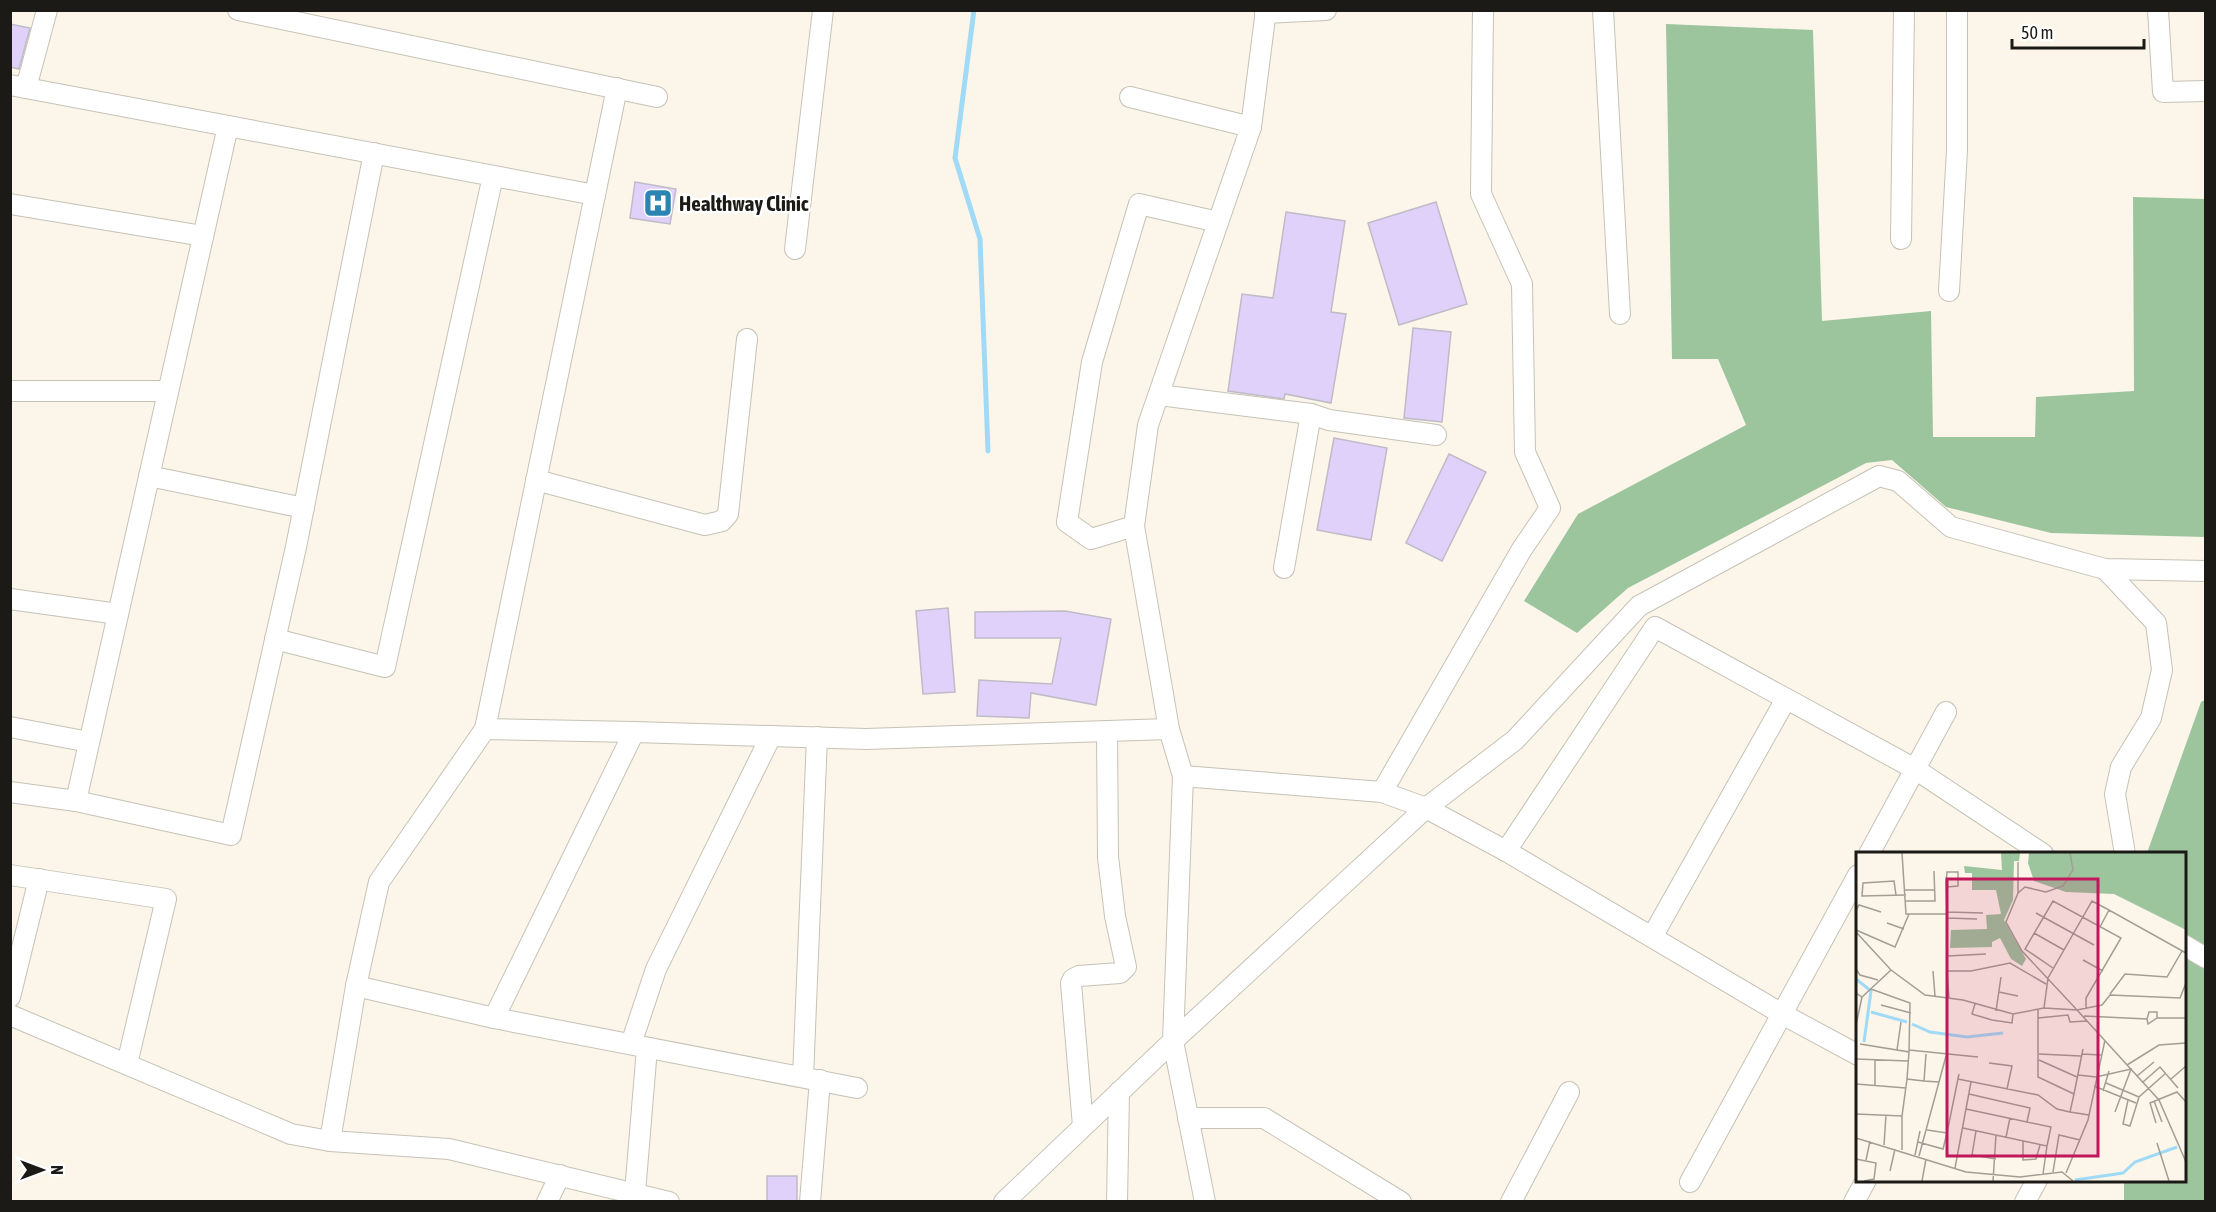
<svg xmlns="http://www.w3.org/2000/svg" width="2216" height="1212" viewBox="0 0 2216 1212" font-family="'Asap Condensed',sans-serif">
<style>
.forest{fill:#9cc59e}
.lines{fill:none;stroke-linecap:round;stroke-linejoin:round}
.stream{stroke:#a1daf6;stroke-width:5}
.building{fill:#dfd1f9;stroke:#bfbbc7;stroke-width:1.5}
.minor-casing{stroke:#c6c2b6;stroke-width:22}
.minor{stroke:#fff;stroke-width:20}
.labels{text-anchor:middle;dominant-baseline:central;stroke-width:5;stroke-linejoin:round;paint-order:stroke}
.poi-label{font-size:21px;font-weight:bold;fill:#1c1a16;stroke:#fff;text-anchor:start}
.inset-river{fill:none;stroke:#a1daf6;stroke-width:3}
.inset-road{fill:none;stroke:#a29e95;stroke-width:1.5}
.view{fill:#c2185b;fill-opacity:0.15;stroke:#c2185b;stroke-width:3}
.inset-edge{fill:none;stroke:#1c1a16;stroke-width:3}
</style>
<rect width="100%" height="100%" fill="#fbf6e9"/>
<g class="forest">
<path d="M 1666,24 L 1813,30 L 1822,321 L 1931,311 L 1933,437 L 2035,437 L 2036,397 L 2134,391 L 2133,197 L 2205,199 L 2205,537 L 2051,533 L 1946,507 L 1892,460 L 1866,463 L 1628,588 L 1577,633 L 1524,601 L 1578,514 L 1746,425 L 1718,359 L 1672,359 Z"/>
<path d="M 2205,700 L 2205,1201 L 2124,1201 L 2124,1181 L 2184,1180 L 2184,854 L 2147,853 L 2201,702 Z"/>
</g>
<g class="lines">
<path class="stream" d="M 974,10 L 955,158 L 980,239 L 988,451"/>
</g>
<g class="building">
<path d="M 10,24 L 30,28 L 19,69 L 10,67 Z"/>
<path d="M 635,182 L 676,189 L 670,224 L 630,218 Z"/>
<path d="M 1436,202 L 1467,304 L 1399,325 L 1368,223 Z"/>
<path d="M 1286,212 L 1345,221 L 1331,312 L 1346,314 L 1331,403 L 1285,394 L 1284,399 L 1228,391 L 1242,294 L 1273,298 Z"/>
<path d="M 1413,328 L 1451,332 L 1442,422 L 1404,418 Z"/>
<path d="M 1334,438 L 1387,448 L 1371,540 L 1317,530 Z"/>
<path d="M 1449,454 L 1486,472 L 1442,561 L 1406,543 Z"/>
<path d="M 948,608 L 955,692 L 923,694 L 916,611 Z"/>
<path d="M 1065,611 L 1111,619 L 1096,705 L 1031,693 L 1029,718 L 977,716 L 979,680 L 1052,684 L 1061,638 L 975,638 L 975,612 Z"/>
<rect x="767" y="1176" width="30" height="25"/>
</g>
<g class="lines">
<g class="minor-casing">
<g id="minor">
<path d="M 238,10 L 657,97"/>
<path d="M 1603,10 L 1620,314"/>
<path d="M 2158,10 L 2163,92 L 2206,91"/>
<path d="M 1265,13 L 1326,10"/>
<path d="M 10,85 L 595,195"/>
<path d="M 26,88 L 47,10"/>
<path d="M 617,88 L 485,729 L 379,882 L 356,986 L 494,1018 L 634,732 L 866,739 L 1169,729"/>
<path d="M 1130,97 L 1251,127"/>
<path d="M 10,204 L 203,236"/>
<path d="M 1901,239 L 1904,10"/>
<path d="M 795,249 L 823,10"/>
<path d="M 1949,291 L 1957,150 L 1957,10"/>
<path d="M 10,391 L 168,391"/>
<path d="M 1159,395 L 1311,414 L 1329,420 L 1436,435"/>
<path d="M 149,476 L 304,508"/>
<path d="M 536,480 L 705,525 L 722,521 L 728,514 L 747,339"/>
<path d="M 1134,526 L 1091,539 L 1067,522 L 1092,362 L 1139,204 L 1218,222"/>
<path d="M 1284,568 L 1311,414"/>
<path d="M 2105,569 L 2156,623 L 2162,670 L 2151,718 L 2121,767 L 2115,794 L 2125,854"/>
<path d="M 10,599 L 118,614"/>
<path d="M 275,639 L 385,667 L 493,176"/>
<path d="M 10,727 L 89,742"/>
<path d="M 485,729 L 634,732"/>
<path d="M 1183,776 L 1382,792 L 1426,808 L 1506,851 L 1782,1014 L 1858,1055"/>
<path d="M 10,792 L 76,801 L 228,126"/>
<path d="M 1382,792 L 1522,549 L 1550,508 L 1525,452 L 1522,284 L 1481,194 L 1483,10"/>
<path d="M 76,801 L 231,835 L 296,547 L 374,153"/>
<path d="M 1506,851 L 1655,627 L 1915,769 L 2043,854"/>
<path d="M 1869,854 L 1946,712"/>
<path d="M 10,875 L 166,899 L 127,1064"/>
<path d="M 1652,937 L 1786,699"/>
<path d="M 2184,945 L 2206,958"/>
<path d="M 10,997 L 39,879"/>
<path d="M 10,1015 L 291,1134 L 330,1141 L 449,1149 L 669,1202"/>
<path d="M 494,1018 L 857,1088"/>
<path d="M 631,1044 L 656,969 L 771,736"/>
<path d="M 803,1077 L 817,737"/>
<path d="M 1188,1118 L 1264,1118 L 1401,1202"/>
<path d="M 1083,1126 L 1071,983 L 1073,979 L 1079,976 L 1120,973 L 1126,967 L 1115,916 L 1108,857 L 1107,731"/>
<path d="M 330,1141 L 356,986"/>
<path d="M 1690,1182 L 1858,875"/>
<path d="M 547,1202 L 560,1175"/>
<path d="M 639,1202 L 635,1193 L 647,1048"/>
<path d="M 810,1202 L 820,1080"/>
<path d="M 1004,1202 L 1173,1041 L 1183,776 L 1169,729 L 1134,526 L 1148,425 L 1251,127 L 1266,10"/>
<path d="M 1117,1202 L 1119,1092"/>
<path d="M 1205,1202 L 1173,1041 L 1426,808 L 1515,740 L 1639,606 L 1879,476 L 1898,481 L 1951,527 L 2105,569 L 2206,571"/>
<path d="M 1511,1202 L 1569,1092"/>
<path d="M 1854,1202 L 1866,1180"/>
<path d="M 2025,1202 L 2037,1180"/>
</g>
</g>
<use href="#minor" class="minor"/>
</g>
<defs>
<g id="hospital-square" transform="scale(1.5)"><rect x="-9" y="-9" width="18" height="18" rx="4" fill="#2c84b3" stroke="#fff"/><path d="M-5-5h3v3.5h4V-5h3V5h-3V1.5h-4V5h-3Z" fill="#fff"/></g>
</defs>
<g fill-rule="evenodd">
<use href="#hospital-square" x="658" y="203"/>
</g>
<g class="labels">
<g class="poi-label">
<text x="679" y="203">Healthway Clinic</text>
</g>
</g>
<g transform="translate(1856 852)">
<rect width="330" height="330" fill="#fbf6e9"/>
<path d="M 145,1 L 164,1 L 163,9 L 158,9 L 157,48 L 148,68 L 170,107 L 166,114 L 155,107 L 144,86 L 136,90 L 136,95 L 94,96 L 95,78 L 131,77 L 130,63 L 145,62 L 140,38 L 116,38 L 116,21 L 109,21 L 108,14 L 146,18 ZM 173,1 L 330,1 L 330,78 L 258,42 L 210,40 L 178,29 L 172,11 Z" fill="#9cc59e"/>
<path class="inset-river" d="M 0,127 L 15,139 L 8,190M 15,160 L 51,170M 56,172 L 74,180 L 111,185 L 147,181M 219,328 L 267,321 L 279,310 L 321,295"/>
<path class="inset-road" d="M 46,1 L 50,62 L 91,62 L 91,119 L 115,119 L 154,111 L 190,132M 162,10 L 162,41 L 150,70 L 166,99 L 221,158 L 246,153 L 254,143 L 324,146 L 330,131M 90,35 L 102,34 L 102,20 L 91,20 L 90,31 L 91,62M 49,38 L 79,38M 162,41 L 169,35 L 190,40 L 207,34 L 217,18 L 214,1M 40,43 L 38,29 L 7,31 L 6,44 L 50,43M 50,49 L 79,49 L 78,19M 0,58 L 3,53 L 25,60M 91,60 L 127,61M 180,61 L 238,93M 91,66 L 121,67M 31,71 L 48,77M 244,75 L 253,58 L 330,101M 0,78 L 39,95 L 53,62M 0,80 L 35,118 L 69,143 L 107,148 L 157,162 L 188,156 L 221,158 L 303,248 L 330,310M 178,81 L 208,98M 91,104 L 130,102M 227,108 L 247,119M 197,116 L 169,97 L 197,49 L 265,86 L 230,146 L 230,156M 0,117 L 4,123 L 22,128M 77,119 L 79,144M 91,119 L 93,146M 15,137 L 54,151 L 53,200M 143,140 L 162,144M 0,141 L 6,145 L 35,118M 254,142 L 269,122 L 311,125 L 326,99M 119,152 L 116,162 L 136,168 L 156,171 L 157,162M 25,153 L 55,161M 188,156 L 192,126 L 236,49 L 253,58M 140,159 L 145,125M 228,164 L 291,167 L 292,172 L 301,166 L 330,166M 182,166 L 212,163 L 214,170 L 231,169M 291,167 L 293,160 L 301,160 L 301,166M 0,173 L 6,145M 4,192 L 53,200 L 51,227 L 68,229M 41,198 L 45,170M 53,198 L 122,205M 70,202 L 68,229 L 83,230M 183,202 L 225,204M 226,202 L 245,203M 0,207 L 52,209M 183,208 L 221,225M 133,211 L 156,214 L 151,237M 271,213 L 303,193 L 330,191M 222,223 L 240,225 L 275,217 L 259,260M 281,224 L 298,210M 102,227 L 182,243 L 201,257 L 214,260 L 218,242 L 182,225 L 182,158M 315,227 L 330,214M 287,230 L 304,215 L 322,236M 250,231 L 283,245M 0,232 L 50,236M 19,234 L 19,208M 238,234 L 280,251M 247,239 L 253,219M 113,242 L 174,256 L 171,270M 218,242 L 227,197M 272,248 L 267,272 L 274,274 L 283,245 L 310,221M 298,249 L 306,270M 110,257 L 195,275 L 191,294M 214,260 L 233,263M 0,262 L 46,264 L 51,227M 300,271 L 294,251 L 321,240 L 330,250M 107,276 L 191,294 L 187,322M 71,278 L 91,281 L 103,222M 120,279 L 116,303 L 140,307M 150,285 L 154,266M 0,286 L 110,320 L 164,325 L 206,320 L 217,329M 167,289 L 167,308 L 180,307 L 184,293M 62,290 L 87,297 L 91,281M 301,291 L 313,329M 28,293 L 30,263M 46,298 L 46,264M 59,303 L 64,279M 63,304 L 90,204M 0,307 L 20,311 L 18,327 L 8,329M 10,308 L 14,289M 99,316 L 115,230M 34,319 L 39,297M 197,320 L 203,283 L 224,288M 210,321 L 232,268 L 249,188M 66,329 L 70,307M 137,329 L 140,283"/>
<path class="view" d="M 91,27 L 242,27 L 242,304 L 91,304 Z"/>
<rect width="330" height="330" class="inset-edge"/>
</g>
<rect width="2216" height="1212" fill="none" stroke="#1c1a16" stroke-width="24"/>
<g transform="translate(42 1170) rotate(90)" stroke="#ffffff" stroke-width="4.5" paint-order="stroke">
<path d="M0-4.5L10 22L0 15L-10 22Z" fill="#1c1a16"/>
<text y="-9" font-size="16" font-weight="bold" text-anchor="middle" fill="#1c1a16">N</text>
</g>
<path d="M2012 39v9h132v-9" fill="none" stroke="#1c1a16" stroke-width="3"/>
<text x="2021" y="39" font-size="18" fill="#1c1a16" stroke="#ffffff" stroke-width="4.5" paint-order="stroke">50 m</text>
</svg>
